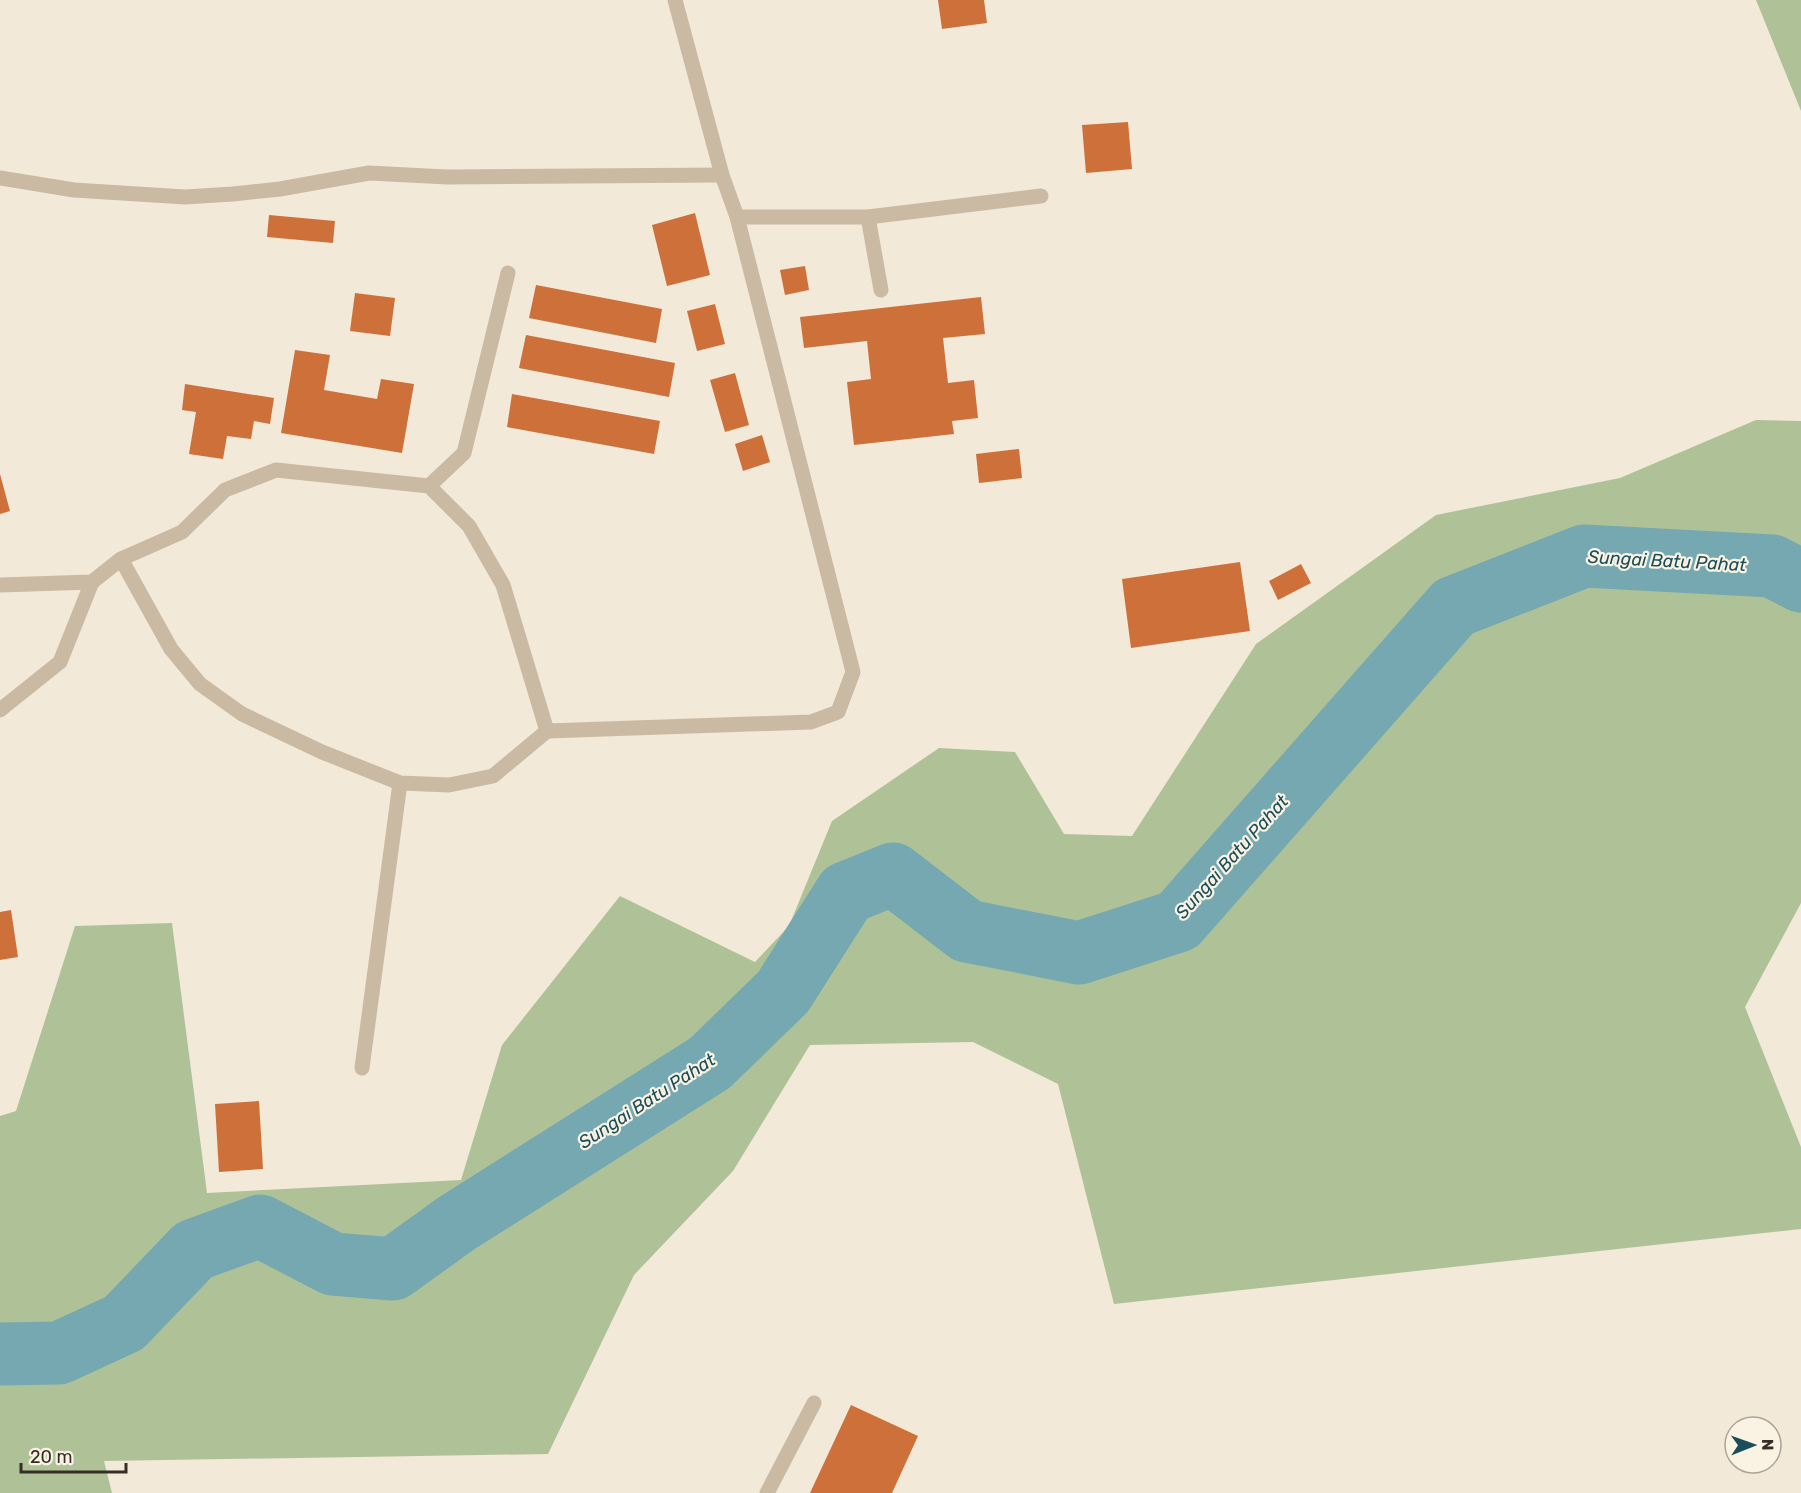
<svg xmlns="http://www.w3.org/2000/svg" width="1801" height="1493" viewBox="0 0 1801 1493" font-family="Rubik,sans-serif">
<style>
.green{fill:#afc297}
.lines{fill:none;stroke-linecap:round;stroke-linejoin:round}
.river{stroke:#75a8b1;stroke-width:63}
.building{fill:#ce703a}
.service{stroke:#cbbaa3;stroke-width:15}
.labels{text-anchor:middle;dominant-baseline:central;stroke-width:4.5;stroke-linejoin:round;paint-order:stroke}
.water-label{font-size:18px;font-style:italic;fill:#194e5a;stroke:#faf3e4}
</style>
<rect width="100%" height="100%" fill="#f3e9d8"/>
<g class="green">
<path d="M 1756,0 L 1801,0 L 1801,111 Z"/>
<path d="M 1756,420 L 1801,421 L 1801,903 L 1745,1007 L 1801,1147 L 1801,1229 L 1114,1304 L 1058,1084 L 973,1042 L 810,1045 L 733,1171 L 634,1275 L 548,1454 L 104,1461 L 112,1493 L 0,1493 L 0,1116 L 16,1111 L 75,926 L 172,923 L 207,1193 L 461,1180 L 502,1045 L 620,896 L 755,962 L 789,926 L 832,821 L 939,748 L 1015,752 L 1064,834 L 1132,836 L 1256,644 L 1436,515 L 1620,478 Z"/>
</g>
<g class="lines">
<path class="river" d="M 0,1354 L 59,1353 L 124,1323 L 194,1250 L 260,1226 L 333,1264 L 393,1269 L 457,1223 L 710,1063 L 783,992 L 846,893 L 893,874 L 967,931 L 1079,953 L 1178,921 L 1454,607 L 1584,556 L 1772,566 L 1801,581"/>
</g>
<g class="building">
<path d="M 938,0 L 984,0 L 987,23 L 942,29 Z"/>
<path d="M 1128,122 L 1132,169 L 1086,173 L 1082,125 Z"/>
<path d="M 695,213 L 710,275 L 667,286 L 652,225 Z"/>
<path d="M 269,215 L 335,221 L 333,243 L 267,237 Z"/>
<path d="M 805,266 L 809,290 L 785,295 L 780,270 Z"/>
<path d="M 536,285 L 662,309 L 656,343 L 529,318 Z"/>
<path d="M 355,293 L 395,298 L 390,336 L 350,331 Z"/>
<path d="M 981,297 L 985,334 L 943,338 L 948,383 L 974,380 L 978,418 L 952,421 L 954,434 L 854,445 L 847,382 L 871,379 L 867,341 L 804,348 L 800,317 Z"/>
<path d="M 715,304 L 725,344 L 697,351 L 687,311 Z"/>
<path d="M 526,335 L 675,363 L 669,397 L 519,368 Z"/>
<path d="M 295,350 L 330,355 L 324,390 L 377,399 L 381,379 L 414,384 L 402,453 L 281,433 Z"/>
<path d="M 735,373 L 749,425 L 725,432 L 710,380 Z"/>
<path d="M 185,384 L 274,398 L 270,424 L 254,421 L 251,439 L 227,436 L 223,459 L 189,454 L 196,412 L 182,410 Z"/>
<path d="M 512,394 L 660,421 L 654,454 L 507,427 Z"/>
<path d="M 762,435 L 770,462 L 743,471 L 735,444 Z"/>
<path d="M 1019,449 L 1022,478 L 979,483 L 976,454 Z"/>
<path d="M 0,474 L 10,511 L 0,514 Z"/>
<path d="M 1240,562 L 1250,631 L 1131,648 L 1122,579 Z"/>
<path d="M 1301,564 L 1311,583 L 1278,600 L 1269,581 Z"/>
<path d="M 11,910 L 18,957 L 0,960 L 0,912 Z"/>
<path d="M 259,1101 L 263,1169 L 219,1172 L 215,1104 Z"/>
<path d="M 851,1405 L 918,1436 L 892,1493 L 810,1493 Z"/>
</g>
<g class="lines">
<g class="service">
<path d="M 0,178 L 74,190 L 185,197 L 233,194 L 280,189 L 369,173 L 447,177 L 722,175"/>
<path d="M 737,217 L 868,217 L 1041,196"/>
<path d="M 868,217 L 881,290"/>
<path d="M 429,486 L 464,453 L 508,273"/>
<path d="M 121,559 L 171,649 L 200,684 L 242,714 L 322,752 L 400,783 L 449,785 L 493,776 L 547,731"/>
<path d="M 0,585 L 92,582 L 121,559 L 182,532 L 225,490 L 276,470 L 429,486 L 469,526 L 503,585 L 547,731 L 811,722 L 838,712 L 853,672 L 737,217 L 722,175 L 675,0"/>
<path d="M 0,710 L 60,662 L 92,582"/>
<path d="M 362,1068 L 400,783"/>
<path d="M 767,1493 L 814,1403"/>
</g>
</g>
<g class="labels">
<g class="water-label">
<text transform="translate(1667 561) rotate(3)">Sungai Batu Pahat</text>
<text transform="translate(1232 857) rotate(-48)">Sungai Batu Pahat</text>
<text transform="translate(647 1101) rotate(-33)">Sungai Batu Pahat</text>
</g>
</g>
<g transform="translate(1753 1445) rotate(89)"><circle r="28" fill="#faf3e4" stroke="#aca498" stroke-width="1.5"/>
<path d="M0-4.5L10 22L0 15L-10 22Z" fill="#194e5a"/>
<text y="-9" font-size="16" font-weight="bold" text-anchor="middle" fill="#362d26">N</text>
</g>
<path d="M21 1463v9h105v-9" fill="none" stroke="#362d26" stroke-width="3"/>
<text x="30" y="1463" font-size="18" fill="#362d26" stroke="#faf3e4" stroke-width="4.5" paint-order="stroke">20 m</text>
</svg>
